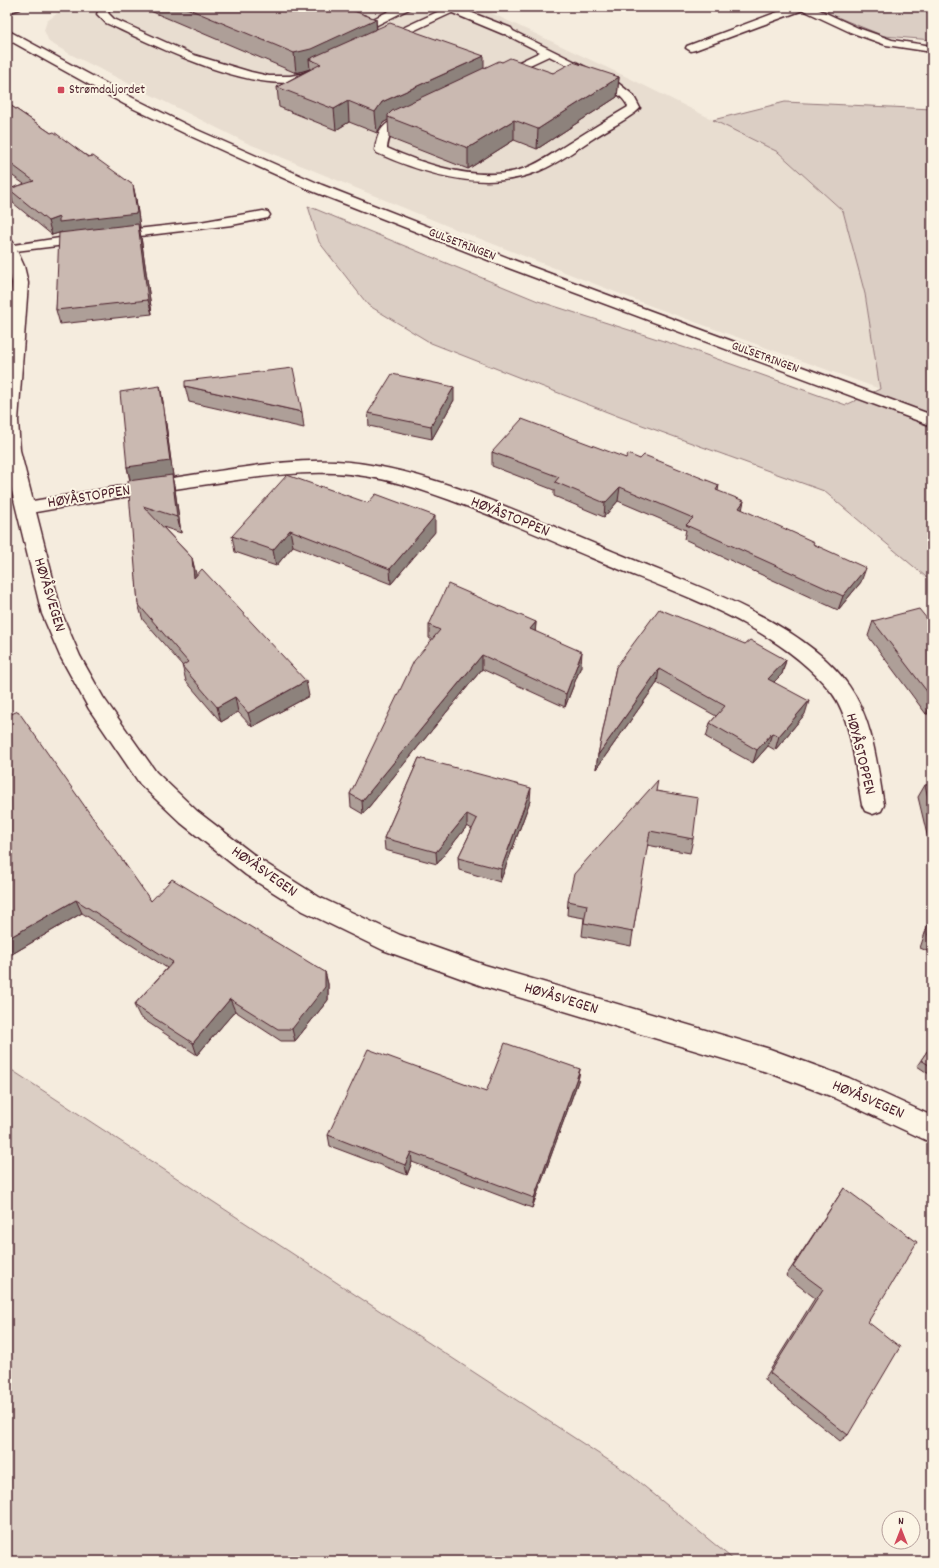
<svg xmlns="http://www.w3.org/2000/svg" width="939" height="1568" viewBox="0 0 939 1568" font-family="Dekko,sans-serif">
<style>
.built{fill:#e8ddd0}
.green{fill:#dbcec4;stroke:#927678}
.lines{fill:none;stroke-linecap:round;stroke-linejoin:round}
.lane-casing{stroke:#4a1f2b;stroke-width:3}
.street-casing{stroke:#4a1f2b;stroke-width:3}
.secondary-casing{stroke:#4a1f2b;stroke-width:3}
.lane{fill:#fcf5e5;fill-rule:evenodd}
.street{fill:#fcf5e5;fill-rule:evenodd}
.secondary{fill:#fcf5e5;fill-rule:evenodd}
.wall{fill:#ae9f98;stroke:#4a1f2b}
.shaded-wall{fill:#8d827c;stroke:#4a1f2b}
.building{fill:#cab9b1;stroke:#4a1f2b}
.poi-dot{fill:#d1495b;stroke:#fcf5e5;stroke-width:1.5}
.labels{text-anchor:middle;dominant-baseline:central;stroke-width:4;stroke-linejoin:round;paint-order:stroke}
.far-poi-label{font-size:13px;fill:#4a1f2b;stroke:#fcf5e5;text-anchor:start}
.far-street-label{font-size:13px;fill:#4a1f2b;stroke:#fcf5e5}
.street-label{font-size:16px;fill:#4a1f2b;stroke:#fcf5e5}
</style>
<rect width="100%" height="100%" fill="#f5ecde"/>
<filter id="ink" filterUnits="userSpaceOnUse"><feTurbulence type="fractalNoise" baseFrequency=".025" numOctaves="2"/><feDisplacementMap in="SourceGraphic" scale="8" xChannelSelector="R" yChannelSelector="G"/><feConvolveMatrix kernelMatrix="1 2 1 2 8 2 1 2 1" color-interpolation-filters="sRGB"/></filter>
<g filter="url(#ink)">
<path class="built" d="M 69,7 L 479,7 L 483,9 L 631,79 L 778,152 L 843,211 L 865,294 L 880,389 L 651,306 L 450,227 L 247,143 L 70,54 L 49,42 L 44,30 L 47,21 L 62,10 Z"/>
<g class="green">
<path d="M 819,7 L 932,7 L 932,40 L 884,36 L 832,15 Z"/>
<path d="M 785,102 L 932,109 L 932,582 L 824,491 L 620,417 L 431,343 L 368,305 L 319,242 L 308,206 L 538,301 L 692,350 L 846,405 L 880,389 L 865,294 L 843,211 L 778,152 L 713,120 Z"/>
<path d="M 7,1067 L 628,1473 L 735,1561 L 7,1561 Z"/>
</g>
<g class="lines">
<g class="lane-casing">
<g id="lane">
<path d="M 100,7 L 110,7 L 108,13 L 114,19 L 194,55 L 251,72 L 269,76 L 290,76 L 301,74 L 318,68 L 322,69 L 324,71 C 321,75 315,76 311,78 C 259,99 154,45 106,23 L 97,14 Z"/>
<path d="M 397,7 L 410,7 L 409,9 L 373,27 L 365,27 L 364,25 L 365,23 Z"/>
<path d="M 448,7 L 456,7 L 457,9 L 456,11 L 387,43 L 383,44 L 378,41 L 379,39 Z"/>
<path d="M 791,7 L 813,7 L 858,28 L 892,40 L 932,46 L 932,52 L 886,45 L 850,32 L 803,10 L 695,50 L 691,51 L 686,48 L 687,46 Z"/>
<path d="M 507,28 L 618,83 L 633,95 L 640,108 C 634,116 604,131 594,138 C 576,149 559,163 539,171 C 487,193 426,175 377,153 L 375,150 C 378,129 383,124 402,115 C 407,113 411,111 417,112 L 419,115 L 417,118 C 399,125 390,127 387,148 C 428,166 482,184 526,168 C 542,162 556,151 571,142 C 590,130 609,118 628,107 C 621,87 568,66 549,56 L 504,77 L 496,77 L 494,75 L 496,73 L 540,52 L 503,33 L 502,31 L 503,29 Z"/>
<path d="M 263,211 L 268,212 L 270,215 L 268,218 L 232,225 L 7,252 L 7,246 L 73,236 L 200,222 Z"/>
</g>
</g>
<g class="street-casing">
<g id="street">
<path d="M 7,7 L 22,7 L 20,9 L 7,13 Z"/>
<path d="M 441,7 L 457,7 L 511,28 L 513,31 L 511,34 L 503,34 L 443,9 Z"/>
<path d="M 7,240 L 12,241 L 14,244 L 24,266 L 28,283 L 18,421 L 20,450 L 33,501 C 92,491 152,481 211,472 C 253,466 294,459 336,461 C 426,466 524,515 607,549 C 679,580 803,619 849,686 C 873,720 877,765 884,805 L 881,811 L 873,814 L 865,811 L 862,805 C 856,773 852,719 832,693 C 775,622 673,593 592,558 C 550,540 509,522 466,506 C 424,490 381,475 335,473 C 292,471 251,478 209,484 C 151,492 93,502 36,512 L 62,614 L 80,656 L 103,697 L 156,772 L 197,811 L 262,861 L 319,897 L 400,935 L 485,965 L 770,1049 L 849,1078 L 932,1116 L 932,1143 L 833,1097 L 770,1073 L 485,987 L 383,950 L 303,911 L 246,875 L 181,823 L 140,784 L 89,709 L 60,656 L 42,614 L 16,508 L 7,470 L 7,345 L 12,283 L 7,262 Z"/>
</g>
</g>
<g class="secondary-casing">
<path id="secondary" d="M 7,30 L 133,98 L 195,129 L 322,185 L 516,261 L 932,415 L 932,426 L 506,267 L 312,191 L 186,134 L 124,104 L 7,39 Z"/>
</g>
<use href="#lane" class="lane"/>
<use href="#street" class="street"/>
<use href="#secondary" class="secondary"/>
</g>
<g class="wall">
<path d="M 141,7 L 343,7 L 376,19 L 377,29 L 484,68 L 502,62 L 553,73 L 619,77 L 617,97 L 537,149 L 514,140 L 468,169 L 389,138 L 388,120 L 383,123 L 377,133 L 349,122 L 336,130 L 279,107 L 277,87 L 310,69 L 296,73 Z"/>
<path d="M 7,103 L 51,133 L 133,185 L 136,199 L 140,227 L 139,227 L 141,237 L 152,314 L 60,324 L 56,310 L 62,233 L 62,232 L 52,235 L 13,203 L 9,189 L 24,184 L 7,172 Z"/>
<path d="M 160,386 L 163,402 L 173,476 L 172,477 L 175,490 L 181,533 L 163,527 L 192,558 L 196,576 L 309,696 L 252,727 L 238,712 L 221,722 L 186,681 L 182,665 L 143,620 L 138,604 L 130,481 L 127,467 Z"/>
<path d="M 185,386 L 302,412 L 304,428 L 189,402 Z"/>
<path d="M 454,400 L 432,439 L 369,426 L 368,413 Z"/>
<path d="M 492,452 L 626,458 L 640,459 L 719,485 L 718,491 L 742,510 L 814,545 L 861,582 L 838,610 L 684,539 L 686,530 L 618,501 L 604,517 L 554,496 L 554,490 L 492,466 Z"/>
<path d="M 319,488 L 435,532 L 391,584 L 293,546 L 276,566 L 235,552 L 232,536 Z"/>
<path d="M 873,621 L 932,625 L 932,713 L 926,714 L 868,636 Z"/>
<path d="M 536,622 L 535,632 L 581,666 L 565,707 L 482,669 L 363,814 L 351,807 L 350,794 L 432,640 L 429,638 L 429,625 Z"/>
<path d="M 745,644 L 786,660 L 782,674 L 774,682 L 805,714 L 775,750 L 768,746 L 753,763 L 706,737 L 710,723 L 716,716 L 657,683 L 596,769 L 598,755 L 616,667 Z"/>
<path d="M 7,716 L 151,901 L 325,972 L 328,984 L 328,1000 L 295,1041 L 281,1041 L 235,1011 L 197,1055 L 140,1017 L 134,1005 L 167,968 L 82,913 L 7,957 Z"/>
<path d="M 419,758 L 530,801 L 500,882 L 459,870 L 458,858 L 472,829 L 467,826 L 437,864 L 385,850 L 384,838 Z"/>
<path d="M 925,785 L 932,785 L 932,843 L 929,843 L 918,797 Z"/>
<path d="M 656,791 L 693,839 L 690,853 L 647,845 L 633,932 L 631,946 L 582,936 L 584,918 L 567,915 L 568,901 Z"/>
<path d="M 932,912 L 932,953 L 920,948 Z"/>
<path d="M 932,1044 L 932,1076 L 917,1066 Z"/>
<path d="M 580,1069 L 578,1081 L 532,1208 L 412,1162 L 407,1175 L 330,1146 L 328,1135 L 486,1092 Z"/>
<path d="M 844,1188 L 868,1322 L 848,1435 L 840,1441 L 764,1380 L 815,1298 L 786,1276 Z"/>
</g>
<g class="shaded-wall">
<path d="M 376,19 L 377,38 L 321,64 L 309,59 L 310,69 L 296,73 L 294,53 Z"/>
<path d="M 484,56 L 484,76 L 388,117 L 388,120 L 383,123 L 377,133 L 375,112 L 382,102 Z"/>
<path d="M 619,77 L 617,97 L 537,149 L 538,129 Z"/>
<path d="M 348,101 L 349,122 L 336,130 L 334,109 Z"/>
<path d="M 514,120 L 514,140 L 468,169 L 468,148 Z"/>
<path d="M 133,185 L 136,199 L 140,227 L 139,227 L 141,237 L 152,314 L 148,300 L 63,236 L 62,232 L 52,235 L 48,221 L 59,217 Z"/>
<path d="M 160,386 L 163,402 L 173,476 L 172,477 L 175,490 L 181,533 L 177,517 L 131,483 L 127,467 Z"/>
<path d="M 454,387 L 454,400 L 432,439 L 431,426 Z"/>
<path d="M 620,487 L 618,501 L 604,517 L 605,503 Z"/>
<path d="M 744,501 L 741,515 L 739,508 Z"/>
<path d="M 435,516 L 435,532 L 391,584 L 390,569 Z"/>
<path d="M 290,530 L 293,546 L 276,566 L 273,550 Z"/>
<path d="M 192,558 L 196,574 L 198,593 L 194,578 Z"/>
<path d="M 866,568 L 861,582 L 838,610 L 843,596 Z"/>
<path d="M 536,622 L 535,636 L 530,629 Z"/>
<path d="M 582,652 L 581,666 L 565,707 L 566,694 Z"/>
<path d="M 482,655 L 482,669 L 363,814 L 362,801 Z"/>
<path d="M 786,660 L 782,674 L 764,692 L 768,679 Z"/>
<path d="M 659,669 L 657,683 L 596,769 L 598,755 Z"/>
<path d="M 306,681 L 309,696 L 252,727 L 248,713 Z"/>
<path d="M 235,697 L 238,712 L 221,722 L 217,707 Z"/>
<path d="M 809,701 L 805,714 L 775,750 L 779,736 Z"/>
<path d="M 932,701 L 932,713 L 926,714 Z"/>
<path d="M 772,733 L 768,746 L 753,763 L 757,750 Z"/>
<path d="M 531,788 L 530,801 L 500,882 L 501,869 Z"/>
<path d="M 467,814 L 467,826 L 437,864 L 436,852 Z"/>
<path d="M 76,900 L 82,913 L 7,957 L 7,939 Z"/>
<path d="M 325,972 L 328,984 L 328,1000 L 295,1041 L 292,1029 Z"/>
<path d="M 230,999 L 235,1011 L 197,1055 L 193,1043 Z"/>
<path d="M 580,1069 L 578,1081 L 532,1208 L 534,1198 Z"/>
<path d="M 411,1152 L 412,1162 L 407,1175 L 405,1165 Z"/>
</g>
<g class="building">
<path d="M 184,7 L 343,7 L 376,19 L 311,49 L 294,53 Z"/>
<path d="M 390,23 L 484,56 L 382,102 L 375,112 L 348,101 L 334,109 L 277,87 L 321,64 L 309,59 Z"/>
<path d="M 510,58 L 553,73 L 573,62 L 619,77 L 538,129 L 514,120 L 468,148 L 388,117 L 388,115 L 392,111 L 499,61 L 502,62 Z"/>
<path d="M 7,103 L 51,133 L 54,132 L 88,157 L 93,156 L 133,185 L 137,213 L 59,222 L 59,217 L 48,221 L 9,189 L 34,181 L 7,161 Z"/>
<path d="M 138,224 L 148,300 L 56,310 L 59,233 Z"/>
<path d="M 293,368 L 302,412 L 185,386 L 185,381 Z"/>
<path d="M 392,374 L 454,387 L 431,426 L 368,413 Z"/>
<path d="M 160,386 L 170,461 L 127,467 L 120,392 Z"/>
<path d="M 522,419 L 626,458 L 628,454 L 640,459 L 644,455 L 719,485 L 716,490 L 744,501 L 739,508 L 814,542 L 813,544 L 866,568 L 843,596 L 686,525 L 693,518 L 620,487 L 605,503 L 555,482 L 559,477 L 492,452 Z"/>
<path d="M 172,475 L 177,517 L 143,506 L 192,558 L 194,578 L 202,569 L 306,681 L 248,713 L 235,697 L 217,707 L 182,666 L 188,662 L 138,604 L 128,481 Z"/>
<path d="M 287,475 L 318,486 L 319,488 L 320,486 L 368,503 L 376,494 L 435,516 L 390,569 L 290,530 L 273,550 L 232,536 Z"/>
<path d="M 448,584 L 536,622 L 530,629 L 582,652 L 566,694 L 482,655 L 362,801 L 350,794 L 414,661 L 440,630 L 429,625 Z"/>
<path d="M 659,609 L 745,644 L 750,640 L 786,660 L 768,679 L 809,701 L 779,736 L 772,733 L 757,750 L 710,723 L 725,706 L 659,669 L 598,755 L 616,667 Z"/>
<path d="M 919,609 L 932,625 L 932,698 L 873,621 Z"/>
<path d="M 18,711 L 151,901 L 172,879 L 325,972 L 325,987 L 292,1029 L 278,1029 L 230,999 L 193,1043 L 134,1005 L 173,962 L 76,900 L 7,939 L 7,716 Z"/>
<path d="M 419,758 L 531,788 L 501,869 L 458,858 L 477,819 L 467,814 L 436,852 L 384,838 Z"/>
<path d="M 658,780 L 656,791 L 698,798 L 693,839 L 650,831 L 633,932 L 584,923 L 587,905 L 568,901 L 574,874 Z"/>
<path d="M 925,785 L 932,785 L 932,815 Z"/>
<path d="M 932,923 L 932,937 L 928,935 Z"/>
<path d="M 505,1043 L 580,1069 L 534,1198 L 411,1152 L 405,1165 L 328,1135 L 368,1049 L 486,1092 Z"/>
<path d="M 932,1044 L 932,1067 L 921,1060 Z"/>
<path d="M 844,1188 L 917,1242 L 868,1322 L 900,1347 L 848,1435 L 770,1373 L 823,1289 L 793,1267 Z"/>
</g>
</g>
<rect class="poi-dot" x="57" y="86" width="8" height="8" rx="2"/>
<g class="labels">
<g class="far-poi-label">
<text x="69" y="90">Strømdaljordet</text>
</g>
<g class="far-street-label">
<text transform="translate(462 245) rotate(21)">GULSETRINGEN</text>
<text transform="translate(765 358) rotate(20)">GULSETRINGEN</text>
</g>
<g class="street-label">
<text transform="translate(89 497) rotate(-9)">HØYÅSTOPPEN</text>
<text transform="translate(510 517) rotate(22)">HØYÅSTOPPEN</text>
<text transform="translate(49 595) rotate(73)">HØYÅSVEGEN</text>
<text transform="translate(860 754) rotate(76)">HØYÅSTOPPEN</text>
<text transform="translate(264 872) rotate(35)">HØYÅSVEGEN</text>
<text transform="translate(561 999) rotate(17)">HØYÅSVEGEN</text>
<text transform="translate(868 1100) rotate(23)">HØYÅSVEGEN</text>
</g>
</g>
<rect width="939" height="1568" fill="none" stroke="#fcf5e5" stroke-width="24"/>
<rect x="12" y="12" width="915" height="1544" fill="none" stroke="#4a1f2b" stroke-width="1.5" filter="url(#ink)"/>
<g transform="translate(901 1530)"><circle r="19" fill="#fcf5e5" stroke="#b59f9b"/>
<path d="M0-3L7 15L0 10L-7 15Z" fill="#d1495b"/>
<text y="-6" font-size="11" font-weight="bold" text-anchor="middle" fill="#4a1f2b">N</text>
</g>
</svg>
